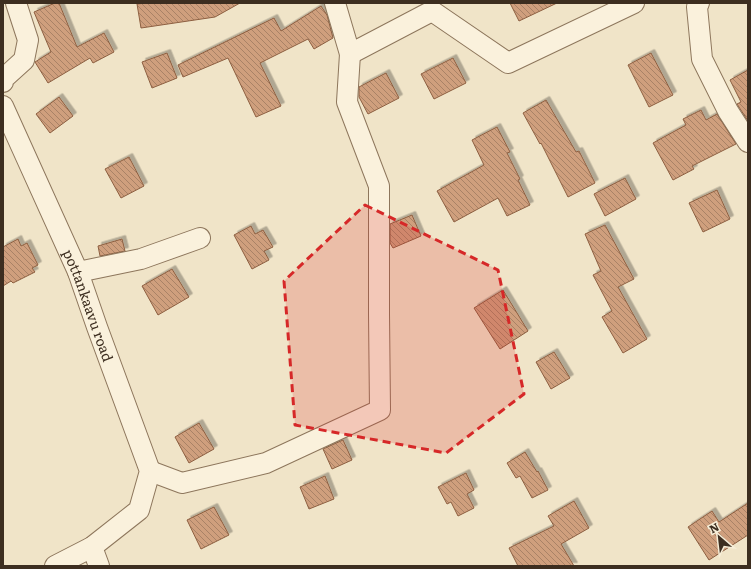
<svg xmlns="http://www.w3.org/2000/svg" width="751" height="569" viewBox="0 0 751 569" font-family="Literata,serif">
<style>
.building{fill:url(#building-back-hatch);stroke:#8d5f41;filter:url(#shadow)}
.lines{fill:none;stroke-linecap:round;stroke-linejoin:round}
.street-casing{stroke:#8d765c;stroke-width:22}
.street{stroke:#faf1dc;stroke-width:20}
.marked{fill:#d62828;fill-opacity:0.2;stroke:#d62828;stroke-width:3;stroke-dasharray:8 5;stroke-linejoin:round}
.labels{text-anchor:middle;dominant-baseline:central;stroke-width:3;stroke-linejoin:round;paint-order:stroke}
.street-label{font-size:14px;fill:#3d2e20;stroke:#f7eed8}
</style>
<defs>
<pattern id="building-back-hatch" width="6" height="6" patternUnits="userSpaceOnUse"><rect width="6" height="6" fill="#cf9f7d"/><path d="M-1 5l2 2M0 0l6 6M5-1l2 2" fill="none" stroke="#a98266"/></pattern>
<filter id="shadow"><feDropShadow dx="3.5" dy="-3.5" stdDeviation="0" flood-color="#0004"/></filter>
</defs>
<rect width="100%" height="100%" fill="#f0e4c8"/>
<g class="building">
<path d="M 55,3 L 59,3 L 77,47 L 104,33 L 114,52 L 93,63 L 90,58 L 48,83 L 35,62 L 51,52 L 34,12 Z"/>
<path d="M 146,3 L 240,3 L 215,17 L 141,28 L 137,4 Z"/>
<path d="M 510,3 L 557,3 L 519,21 Z"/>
<path d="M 321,6 L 327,15 L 333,38 L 314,49 L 308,39 L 260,63 L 281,106 L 256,117 L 228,58 L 183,77 L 178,65 L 274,18 L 281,31 Z"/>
<path d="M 167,53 L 177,78 L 152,88 L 142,62 Z"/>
<path d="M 651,53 L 673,95 L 649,107 L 628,65 Z"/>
<path d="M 453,58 L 466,83 L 434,99 L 421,74 Z"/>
<path d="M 748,70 L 748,121 L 737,104 L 741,102 L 730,80 Z"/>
<path d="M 386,73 L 399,98 L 368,114 L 359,97 L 359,87 Z"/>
<path d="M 59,97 L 73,116 L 50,133 L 36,114 Z"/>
<path d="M 546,100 L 576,152 L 579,151 L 595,183 L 568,197 L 541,143 L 540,144 L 523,113 Z"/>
<path d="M 701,110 L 706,120 L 717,114 L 736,144 L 692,166 L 694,169 L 673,180 L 653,143 L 686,125 L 683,119 Z"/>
<path d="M 497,127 L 510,152 L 507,153 L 520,179 L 518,180 L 530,205 L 507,216 L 498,198 L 454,222 L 437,191 L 484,165 L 472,140 Z"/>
<path d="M 129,157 L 144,186 L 121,198 L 105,169 Z"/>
<path d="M 625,178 L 636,199 L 605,216 L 594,194 Z"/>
<path d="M 717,190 L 730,219 L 703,232 L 689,203 Z"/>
<path d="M 412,215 L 421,236 L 393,248 L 390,243 L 390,224 Z"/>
<path d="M 605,225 L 634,279 L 618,287 L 647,339 L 623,353 L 602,317 L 612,311 L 593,275 L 601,271 L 585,234 Z"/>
<path d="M 251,226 L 255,234 L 263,230 L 273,247 L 264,251 L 269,260 L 252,269 L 234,235 Z"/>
<path d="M 18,239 L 21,246 L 27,243 L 38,265 L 32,268 L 35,272 L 13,283 L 11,281 L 3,286 L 3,247 Z"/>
<path d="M 122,239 L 125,251 L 100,256 L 98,246 Z"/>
<path d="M 172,269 L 189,297 L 158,315 L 142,286 Z"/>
<path d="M 503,290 L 528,331 L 500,349 L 474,308 Z"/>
<path d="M 554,352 L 570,378 L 551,389 L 536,362 Z"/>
<path d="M 199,423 L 214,449 L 189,463 L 175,437 Z"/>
<path d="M 343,440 L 352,460 L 332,469 L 323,449 Z"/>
<path d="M 525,452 L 537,472 L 538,471 L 548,490 L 532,498 L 520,476 L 516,478 L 507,463 Z"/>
<path d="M 466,473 L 474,490 L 467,494 L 474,508 L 458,516 L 451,502 L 447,504 L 438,487 Z"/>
<path d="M 325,476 L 334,499 L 309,509 L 300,487 Z"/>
<path d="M 574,501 L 589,528 L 561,544 L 574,566 L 518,566 L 509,548 L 554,526 L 548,516 Z"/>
<path d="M 748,503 L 748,535 L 709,560 L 688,527 L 712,511 L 719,522 Z"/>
<path d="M 214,507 L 229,535 L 201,549 L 187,520 Z"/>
</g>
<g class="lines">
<g class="street-casing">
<g id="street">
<path d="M 335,3 L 350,54 L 432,11 L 508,63 L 634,3"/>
<path d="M 699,3 L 697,7 L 702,59 L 728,111 L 748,142"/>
<path d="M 3,82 L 3,79 L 24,60 L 28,40 L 16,3"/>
<path id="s1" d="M 3,106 L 78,272 L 97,327 L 150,471 L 139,510 L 92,547 L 55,566"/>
<path d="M 78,272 L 141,259 L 200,238"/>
<path d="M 150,471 L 182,483 L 266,463 L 380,410 L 379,314 L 379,186 L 347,102 L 350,54"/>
<path d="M 92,547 L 99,566"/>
</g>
</g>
<use href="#street" class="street"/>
</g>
<path class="marked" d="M 365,205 L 498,270 L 524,394 L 446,453 L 295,425 L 284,281 Z"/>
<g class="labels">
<g class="street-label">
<text stroke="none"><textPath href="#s1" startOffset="217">pottankaavu road</textPath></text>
</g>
</g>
<rect width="751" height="569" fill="none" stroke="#3d2e20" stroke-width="8"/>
<g transform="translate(719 537) rotate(332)" stroke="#f7eed8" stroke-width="3" paint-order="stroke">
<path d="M0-3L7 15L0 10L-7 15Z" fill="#3d2e20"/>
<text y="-6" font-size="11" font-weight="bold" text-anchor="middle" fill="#3d2e20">N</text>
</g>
</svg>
